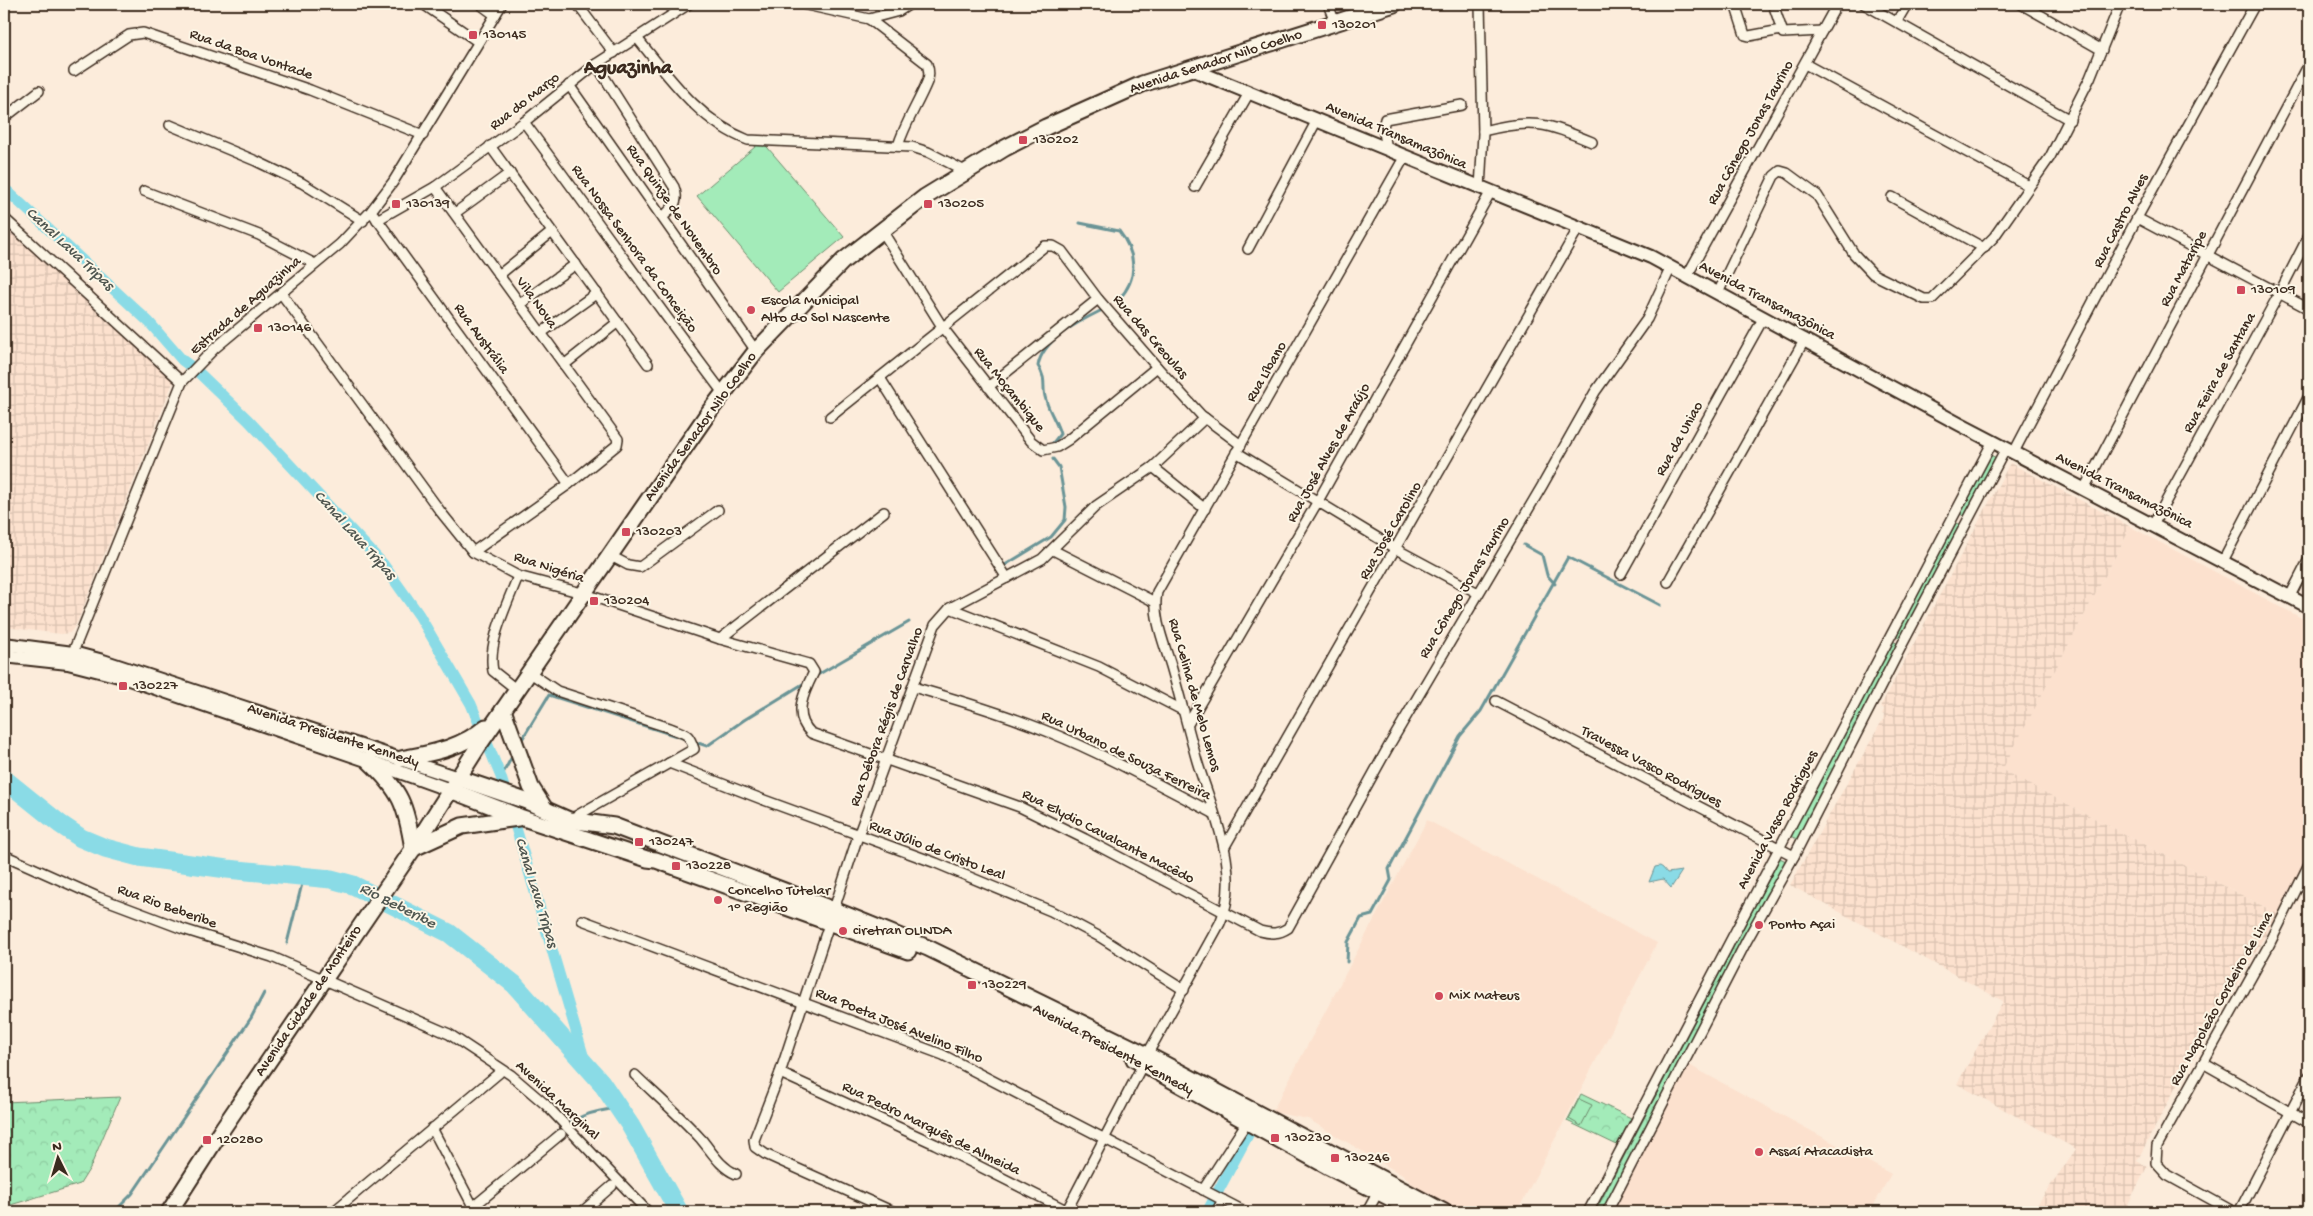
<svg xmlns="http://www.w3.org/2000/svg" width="2313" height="1216" viewBox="0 0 2313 1216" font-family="'Gochi Hand',sans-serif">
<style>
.built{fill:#fce1ce}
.industrial{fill:url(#industrial-grid)}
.park{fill:url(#park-crowns);stroke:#6f8a6c}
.garden{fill:#a3ebb9;stroke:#6f8a6c}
.water{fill:#8adbe6;stroke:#6a9496}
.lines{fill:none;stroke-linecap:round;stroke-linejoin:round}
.stream{stroke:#6a9496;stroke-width:3}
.canal{stroke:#8adbe6;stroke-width:11}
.river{stroke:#8adbe6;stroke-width:19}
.street-casing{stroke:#3b2a1e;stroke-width:12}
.secondary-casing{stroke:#3b2a1e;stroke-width:16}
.primary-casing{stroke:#3b2a1e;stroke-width:19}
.street{stroke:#fcf5e5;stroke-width:9}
.secondary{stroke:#fcf5e5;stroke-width:12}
.primary{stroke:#fcf5e5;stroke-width:15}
.poi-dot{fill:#d1495b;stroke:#fcf5e5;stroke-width:2}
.labels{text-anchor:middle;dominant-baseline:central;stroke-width:4;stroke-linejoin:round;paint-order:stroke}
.poi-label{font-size:15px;fill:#3b2a1e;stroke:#fcf5e5;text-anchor:start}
.street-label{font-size:15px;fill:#3b2a1e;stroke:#fcf5e5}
.water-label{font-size:16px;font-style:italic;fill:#4f5650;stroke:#fcf5e5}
.district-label{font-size:20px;font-weight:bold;fill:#3b2a1e;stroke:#fcf5e5}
</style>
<defs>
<pattern id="industrial-grid" width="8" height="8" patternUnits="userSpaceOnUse" patternTransform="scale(1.25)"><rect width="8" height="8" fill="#fce1ce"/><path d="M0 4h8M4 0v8" fill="none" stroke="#d9c1b0"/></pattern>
<pattern id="park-crowns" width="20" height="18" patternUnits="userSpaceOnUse" patternTransform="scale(1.25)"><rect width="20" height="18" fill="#a3ebb9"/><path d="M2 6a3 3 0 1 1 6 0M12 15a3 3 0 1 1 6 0" fill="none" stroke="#8dca9f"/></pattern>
</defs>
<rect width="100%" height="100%" fill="#fcecdb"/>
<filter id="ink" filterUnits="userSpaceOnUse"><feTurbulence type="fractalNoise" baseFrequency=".02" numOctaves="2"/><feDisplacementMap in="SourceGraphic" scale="10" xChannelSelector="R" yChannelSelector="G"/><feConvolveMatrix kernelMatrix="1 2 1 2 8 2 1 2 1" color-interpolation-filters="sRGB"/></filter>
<g filter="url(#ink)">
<g class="built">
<path d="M 2131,527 L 2309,622 L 2309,855 L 2278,914 L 2001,770 Z"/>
<path d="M 1427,820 L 1657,943 L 1517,1212 L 1455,1212 L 1427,1198 L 1404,1176 L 1308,1119 L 1272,1112 Z"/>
<path d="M 1689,1065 L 1891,1174 L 1870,1212 L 1609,1212 Z"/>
</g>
<g class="industrial">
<path d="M 4,220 L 176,375 L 77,623 L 70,633 L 61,634 L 4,627 Z"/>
<path d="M 2010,463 L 2131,527 L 2002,770 L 2278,914 L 2173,1093 L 2137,1161 L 2147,1167 L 2124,1212 L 2032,1212 L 2076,1149 L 1957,1084 L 2003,1001 L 1790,885 L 1883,719 L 1884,715 L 1882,714 L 1884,709 L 1880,707 Z"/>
</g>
<g class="park">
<path d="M 1990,455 L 1997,458 L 1965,517 L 1959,513 Z"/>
<path d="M 1955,522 L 1961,525 L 1901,638 L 1895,635 Z"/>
<path d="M 1892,641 L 1899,644 L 1797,839 L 1790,836 Z"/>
<path d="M 1780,858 L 1786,861 L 1603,1212 L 1595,1212 Z"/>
<path d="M 1581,1094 L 1631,1118 L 1617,1145 L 1567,1121 Z"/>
<path d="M 120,1097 L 90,1168 L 80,1184 L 4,1207 L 4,1102 Z"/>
</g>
<g class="garden">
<path d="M 762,141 L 844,237 L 778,292 L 697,196 Z"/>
<path d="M 1579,1099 L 1592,1105 L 1581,1126 L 1569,1119 Z"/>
</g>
<path class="water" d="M 1660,866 L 1663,868 L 1667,873 L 1682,871 L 1671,888 L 1663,879 L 1649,882 L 1655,867 Z"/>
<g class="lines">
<g class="stream">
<path d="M 1080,223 L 1119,231 C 1136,253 1139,278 1119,299"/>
<path d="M 1052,444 L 1060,434 C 1057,422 1049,412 1046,400 C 1041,387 1048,381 1038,366 C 1042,339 1082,320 1104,309"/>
<path d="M 1524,545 L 1542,555 L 1547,575 L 1555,584"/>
<path d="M 1005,565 L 1051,537 L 1065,520 L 1066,507 L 1059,467 L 1053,459"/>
<path d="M 814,677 L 909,622"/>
<path d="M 521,741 L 549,695 L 686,739"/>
<path d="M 692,741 L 707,746 L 744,720 L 806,682"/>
<path d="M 501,777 L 514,753"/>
<path d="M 287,943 L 304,876"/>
<path d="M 1347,962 L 1348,942 L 1361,918 L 1372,915 L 1391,880 L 1389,869 L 1460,736 L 1481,711 L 1568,557 L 1660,605"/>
<path d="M 553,1135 C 573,1117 592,1111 618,1108"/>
<path d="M 114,1212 L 132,1194 L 251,1018 L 264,993"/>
</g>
<g class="canal">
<path d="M 4,188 L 149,322 L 182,360 L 197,371 L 248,420 L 383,564 L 419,615 L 471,704 L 501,777 L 586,1065"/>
<path d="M 1207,1212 L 1248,1135"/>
</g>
<path class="river" d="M 4,779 L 60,824 L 81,838 L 105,848 L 139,857 L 227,869 L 331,879 L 353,885 L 449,933 L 514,984 L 601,1082 L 630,1125 L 679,1212"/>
<g class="street-casing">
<g id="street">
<path d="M 423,4 L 477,41"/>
<path d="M 480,4 L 495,15"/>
<path d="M 577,4 L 614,53"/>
<path d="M 802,4 L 869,19 L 927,64 C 929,70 930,76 927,82 C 918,104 905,123 898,146"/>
<path d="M 1328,4 L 1335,23"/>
<path d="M 1480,4 L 1483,133 L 1480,189"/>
<path d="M 1735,4 L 1745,35 L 1749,36 L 1781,30"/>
<path d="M 1773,4 L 1783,33 L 1822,31"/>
<path d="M 1864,4 L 2070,120"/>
<path d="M 2021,4 L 2102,50"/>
<path d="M 869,19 L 899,11 L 910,4"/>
<path d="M 1897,21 L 1907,4"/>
<path d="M 637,38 C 669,77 700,122 748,140 L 912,147 L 928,152 L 965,171"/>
<path d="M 596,64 L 674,187 C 680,202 673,207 663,217"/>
<path d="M 1805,64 L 2029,186"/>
<path d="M 74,71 L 129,35 L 143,33 L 310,90 L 423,135"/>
<path d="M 569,85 L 756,351"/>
<path d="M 4,118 L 39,91"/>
<path d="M 524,122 C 591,212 655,303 723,393"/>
<path d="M 170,125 L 256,161 L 302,183 L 363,221"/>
<path d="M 1483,131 C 1532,118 1546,123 1592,142"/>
<path d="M 490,146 L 648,364"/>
<path d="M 1387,149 L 1383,127 L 1385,119 L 1462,105"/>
<path d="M 435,187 L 618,439 L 617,445 L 569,484 L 473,552"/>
<path d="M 1195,187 L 1249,93"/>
<path d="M 144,191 L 259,235 L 315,264"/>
<path d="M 1892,197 L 1984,248"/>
<path d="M 455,213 L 510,173"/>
<path d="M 374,215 L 569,484"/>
<path d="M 4,218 L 182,382"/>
<path d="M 2137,218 L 2309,309"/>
<path d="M 377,220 L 435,187 L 524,122 L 596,64 L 689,4"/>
<path d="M 881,229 L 943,328 L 1031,441 L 1043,450 L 1057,447 L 1068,440 L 1157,367"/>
<path d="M 1248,249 L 1317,120"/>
<path d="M 499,275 L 552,232"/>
<path d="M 1687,276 L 1837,4"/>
<path d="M 281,293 L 440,511 L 473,552 L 518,576 L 582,593 L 720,639 L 809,664 L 814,672 C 804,692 792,715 811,733 L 1020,807 L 1085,839 L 1260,931 C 1271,934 1279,934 1288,928 L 1390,744 L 1542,486 L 1595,392 L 1647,319 L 1671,267"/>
<path d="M 1718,293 L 1774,176 L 1780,171 L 1787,173 L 1817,195 L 1854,254 L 1873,274 L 1924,299 L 1932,299 L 1994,237 L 2050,157 L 2090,78 L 2120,4"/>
<path d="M 520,304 L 576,264"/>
<path d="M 541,333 L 597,293"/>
<path d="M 564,365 L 618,322"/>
<path d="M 880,378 L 1007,578"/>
<path d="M 988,387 L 1098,299"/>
<path d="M 830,417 L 1045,246 L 1053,246 L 1062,251 L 1098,299 L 1157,367 L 1201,415 L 1241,445"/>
<path d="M 1236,452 L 1396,549 L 1478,593"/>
<path d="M 2014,452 L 2137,218 L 2255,4"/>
<path d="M 1153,467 L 1205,509"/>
<path d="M 2084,489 L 2309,64"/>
<path d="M 2153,525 L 2279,294 L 2309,235"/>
<path d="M 1053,550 L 1155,602"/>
<path d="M 609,555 L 628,565 L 640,567 L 718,510"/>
<path d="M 2223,561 L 2309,396"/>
<path d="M 1621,574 L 1764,317"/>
<path d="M 1668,582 L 1805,339"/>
<path d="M 2290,596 L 2309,559"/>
<path d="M 950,608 L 1099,667 L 1184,711"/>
<path d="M 720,639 L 884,512"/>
<path d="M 71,657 L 182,382 L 214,349 L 340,244 L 371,211 L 393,182 L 502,4"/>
<path d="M 529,672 L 557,691 L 670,728 C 687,735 688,732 694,749 L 571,819"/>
<path d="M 913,687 C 959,700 1005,714 1049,732 C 1106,755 1159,785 1213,813"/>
<path d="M 517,690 L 493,671 C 487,642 508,603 518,576"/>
<path d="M 1496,701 L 1794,856"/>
<path d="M 1188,724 L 1318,501 L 1490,193"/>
<path d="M 669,763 L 764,800 L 936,863 L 1051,911 L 1100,937 L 1184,990"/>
<path d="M 1224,848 L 1579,227"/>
<path d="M 4,855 L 98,897 L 183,929 L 272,957 L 449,1034 L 511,1075 L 546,1105 L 648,1212"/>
<path d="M 582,920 L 943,1055 L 1246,1212"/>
<path d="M 1147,1055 L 1220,923 C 1243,872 1212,811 1197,761 C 1188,729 1180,697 1171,666 C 1164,643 1152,616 1157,592 L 1405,156"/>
<path d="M 2203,1063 L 2309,1123"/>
<path d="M 780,1073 L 935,1144 L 1070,1212"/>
<path d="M 635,1075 C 657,1096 680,1116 701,1139 C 712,1152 720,1167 736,1174"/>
<path d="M 432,1128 L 476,1212"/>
<path d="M 1203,1190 L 1247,1122"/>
<path d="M 333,1212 L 499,1073"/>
<path d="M 467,1212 L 561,1134"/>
<path d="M 582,1212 L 612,1186"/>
<path d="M 894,1212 L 765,1154 L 755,1147 L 754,1140 L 780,1073 L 858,836 L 935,625 L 950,608 L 1042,559 L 1096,506 L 1153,467 L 1205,418"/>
<path d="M 1066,1212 L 1143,1064"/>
<path d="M 1216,1212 L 1223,1200"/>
<path d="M 1367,1212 L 1378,1192"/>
<path d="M 1588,1212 L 1993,441"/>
<path d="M 1607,1212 L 1747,940 L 1794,856 L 1903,643 L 2006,448"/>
<path d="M 2234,1212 L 2167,1175 L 2156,1163 L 2157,1146 L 2268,947 L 2309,864"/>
<path d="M 2239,1212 L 2309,1076"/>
</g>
</g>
<g class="secondary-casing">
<g id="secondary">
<path d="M 1189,68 L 1651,257 L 1959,424 L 2309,607"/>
<path d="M 4,644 L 73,653 L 103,661 L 458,778"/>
<path d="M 4,656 L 68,663 L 123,677 L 369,761 L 450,790"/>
</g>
</g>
<g class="primary-casing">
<g id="primary">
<path d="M 503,710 L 531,787 L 545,809"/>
<path d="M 401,759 C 432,753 462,748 486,727"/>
<path d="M 369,761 C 401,791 406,805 413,849"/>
<path d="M 458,778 L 526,801 L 569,820 L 614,826 L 834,910 L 928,948 L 1147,1055 L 1444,1212"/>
<path d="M 450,790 L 520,817 L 647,859 L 656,860 L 908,951"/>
<path d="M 414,848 L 462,826 L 518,818"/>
<path d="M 1134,1059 L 1327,1166 L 1418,1212"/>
<path d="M 169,1212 L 223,1128 L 413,849 L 481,742 L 709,412 L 756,351 L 843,261 L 925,197 L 1005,148 L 1046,127 L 1142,84 L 1394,4"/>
</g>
</g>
<use href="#street" class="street"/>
<use href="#secondary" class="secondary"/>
<use href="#primary" class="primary"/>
</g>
</g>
<g class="poi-dot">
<rect x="1317" y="20" width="10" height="10" rx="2.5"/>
<rect x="468" y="30" width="10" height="10" rx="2.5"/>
<rect x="1018" y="135" width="10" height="10" rx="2.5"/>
<rect x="391" y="199" width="10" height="10" rx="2.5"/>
<rect x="923" y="199" width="10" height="10" rx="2.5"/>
<rect x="2236" y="285" width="10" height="10" rx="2.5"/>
<circle cx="751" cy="310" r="5"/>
<rect x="253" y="323" width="10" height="10" rx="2.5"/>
<rect x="621" y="527" width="10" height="10" rx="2.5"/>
<rect x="589" y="596" width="10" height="10" rx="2.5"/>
<rect x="118" y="681" width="10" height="10" rx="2.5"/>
<rect x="634" y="837" width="10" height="10" rx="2.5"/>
<rect x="671" y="861" width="10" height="10" rx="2.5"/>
<circle cx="718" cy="900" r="5"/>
<circle cx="1759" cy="925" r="5"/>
<circle cx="843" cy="931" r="5"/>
<rect x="967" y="980" width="10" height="10" rx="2.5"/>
<circle cx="1439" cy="996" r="5"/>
<rect x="1270" y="1133" width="10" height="10" rx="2.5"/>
<rect x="202" y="1135" width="10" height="10" rx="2.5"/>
<circle cx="1759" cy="1152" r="5"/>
<rect x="1330" y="1153" width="10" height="10" rx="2.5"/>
</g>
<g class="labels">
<g class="poi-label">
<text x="1332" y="25">130201</text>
<text x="483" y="35">130145</text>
<text x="1033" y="140">130202</text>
<text x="406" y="204">130139</text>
<text x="938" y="204">130205</text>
<text x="2251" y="290">130109</text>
<text x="761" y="301">Escola Municipal<tspan x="761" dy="17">Alto do Sol Nascente</tspan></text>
<text x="268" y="328">130146</text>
<text x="636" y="532">130203</text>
<text x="604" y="601">130204</text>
<text x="133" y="686">130227</text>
<text x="649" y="842">130247</text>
<text x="686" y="866">130228</text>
<text x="728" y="891">Concelho Tutelar<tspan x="728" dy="17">1° Região</tspan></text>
<text x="1769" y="925">Ponto Açai</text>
<text x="853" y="931">ciretran OLINDA</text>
<text x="982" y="985">130229</text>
<text x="1449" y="996">Mix Mateus</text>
<text x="1285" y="1138">130230</text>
<text x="217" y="1140">120280</text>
<text x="1769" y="1152">Assaí Atacadista</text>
<text x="1345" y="1158">130246</text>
</g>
<g class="street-label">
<text transform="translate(251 55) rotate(19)">Rua da Boa Vontade</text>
<text transform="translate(1216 62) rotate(-18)">Avenida Senador Nilo Coelho</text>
<text transform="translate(525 102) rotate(-38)">Rua do Março</text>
<text transform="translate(1751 133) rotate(-61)">Rua Cônego Jonas Taurino</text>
<text transform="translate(1396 136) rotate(23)">Avenida Transamazônica</text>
<text transform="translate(674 210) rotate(55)">Rua Quinze de Novembro</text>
<text transform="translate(2121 221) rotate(-63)">Rua Castro Alves</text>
<text transform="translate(634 249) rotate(54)">Rua Nossa Senhora da Conceição</text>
<text transform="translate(2184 269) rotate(-62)">Rua Mataripe</text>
<text transform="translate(1767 301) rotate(28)">Avenida Transamazônica</text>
<text transform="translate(536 303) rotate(54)">Vila Nova</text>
<text transform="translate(246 306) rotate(-41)">Estrada de Aguazinha</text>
<text transform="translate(1150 337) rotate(49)">Rua das Creoulas</text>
<text transform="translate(481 339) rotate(54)">Rua Austrália</text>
<text transform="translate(1267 372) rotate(-60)">Rua Líbano</text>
<text transform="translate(2220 373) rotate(-61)">Rua Feira de Santana</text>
<text transform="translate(1009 390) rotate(51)">Rua Moçambique</text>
<text transform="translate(701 427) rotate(-54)">Avenida Senador Nilo Coelho</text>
<text transform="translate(1680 439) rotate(-61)">Rua da Uniao</text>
<text transform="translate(1329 453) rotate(-61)">Rua José Alves de Araújo</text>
<text transform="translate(2124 491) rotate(27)">Avenida Transamazônica</text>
<text transform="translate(1391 531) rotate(-60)">Rua José Carolino</text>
<text transform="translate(549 568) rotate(18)">Rua Nigéria</text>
<text transform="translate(1465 588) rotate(-59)">Rua Cônego Jonas Taurino</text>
<text transform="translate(1194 695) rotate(74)">Rua Celina de Melo Lemos</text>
<text transform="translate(887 717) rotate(-70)">Rua Débora Régis de Carvalho</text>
<text transform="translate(333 736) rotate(18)">Avenida Presidente Kennedy</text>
<text transform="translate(1126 756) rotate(26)">Rua Urbano de Souza Ferreira</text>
<text transform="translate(1651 767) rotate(28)">Travessa Vasco Rodrigues</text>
<text transform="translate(1778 820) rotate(-62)">Avenida Vasco Rodrigues</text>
<text transform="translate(1108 837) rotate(27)">Rua Elydio Cavalcante Macêdo</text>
<text transform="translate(937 851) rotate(21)">Rua Júlio de Cristo Leal</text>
<text transform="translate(167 907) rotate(20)">Rua Rio Beberibe</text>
<text transform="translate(2222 999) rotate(-61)">Rua Napoleão Cordeiro de Lima</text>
<text transform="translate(309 1001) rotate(-56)">Avenida Cidade de Monteiro</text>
<text transform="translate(899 1026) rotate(22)">Rua Poeta José Avelino Filho</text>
<text transform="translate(1113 1050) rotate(28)">Avenida Presidente Kennedy</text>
<text transform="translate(557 1101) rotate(43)">Avenida Marginal</text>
<text transform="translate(931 1129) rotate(26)">Rua Pedro Marquês de Almeida</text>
</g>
<g class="water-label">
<text transform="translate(69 250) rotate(43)">Canal Lava Tripas</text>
<text transform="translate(354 536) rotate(48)">Canal Lava Tripas</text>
<text transform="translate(535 893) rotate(73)">Canal Lava Tripas</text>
<text transform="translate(397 907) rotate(27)">Rio Beberibe</text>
</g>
<g class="district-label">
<text x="628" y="69">Aguazinha</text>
</g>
</g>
<rect width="2313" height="1216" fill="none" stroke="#fcf5e5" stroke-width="20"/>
<rect x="10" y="10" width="2293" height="1196" fill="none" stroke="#3b2a1e" stroke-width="2" filter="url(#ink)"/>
<g transform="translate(58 1158) rotate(355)" stroke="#fcf5e5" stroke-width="4" paint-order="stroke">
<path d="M0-4L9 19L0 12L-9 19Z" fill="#3b2a1e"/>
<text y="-8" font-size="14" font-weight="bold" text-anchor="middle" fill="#3b2a1e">N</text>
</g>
</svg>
